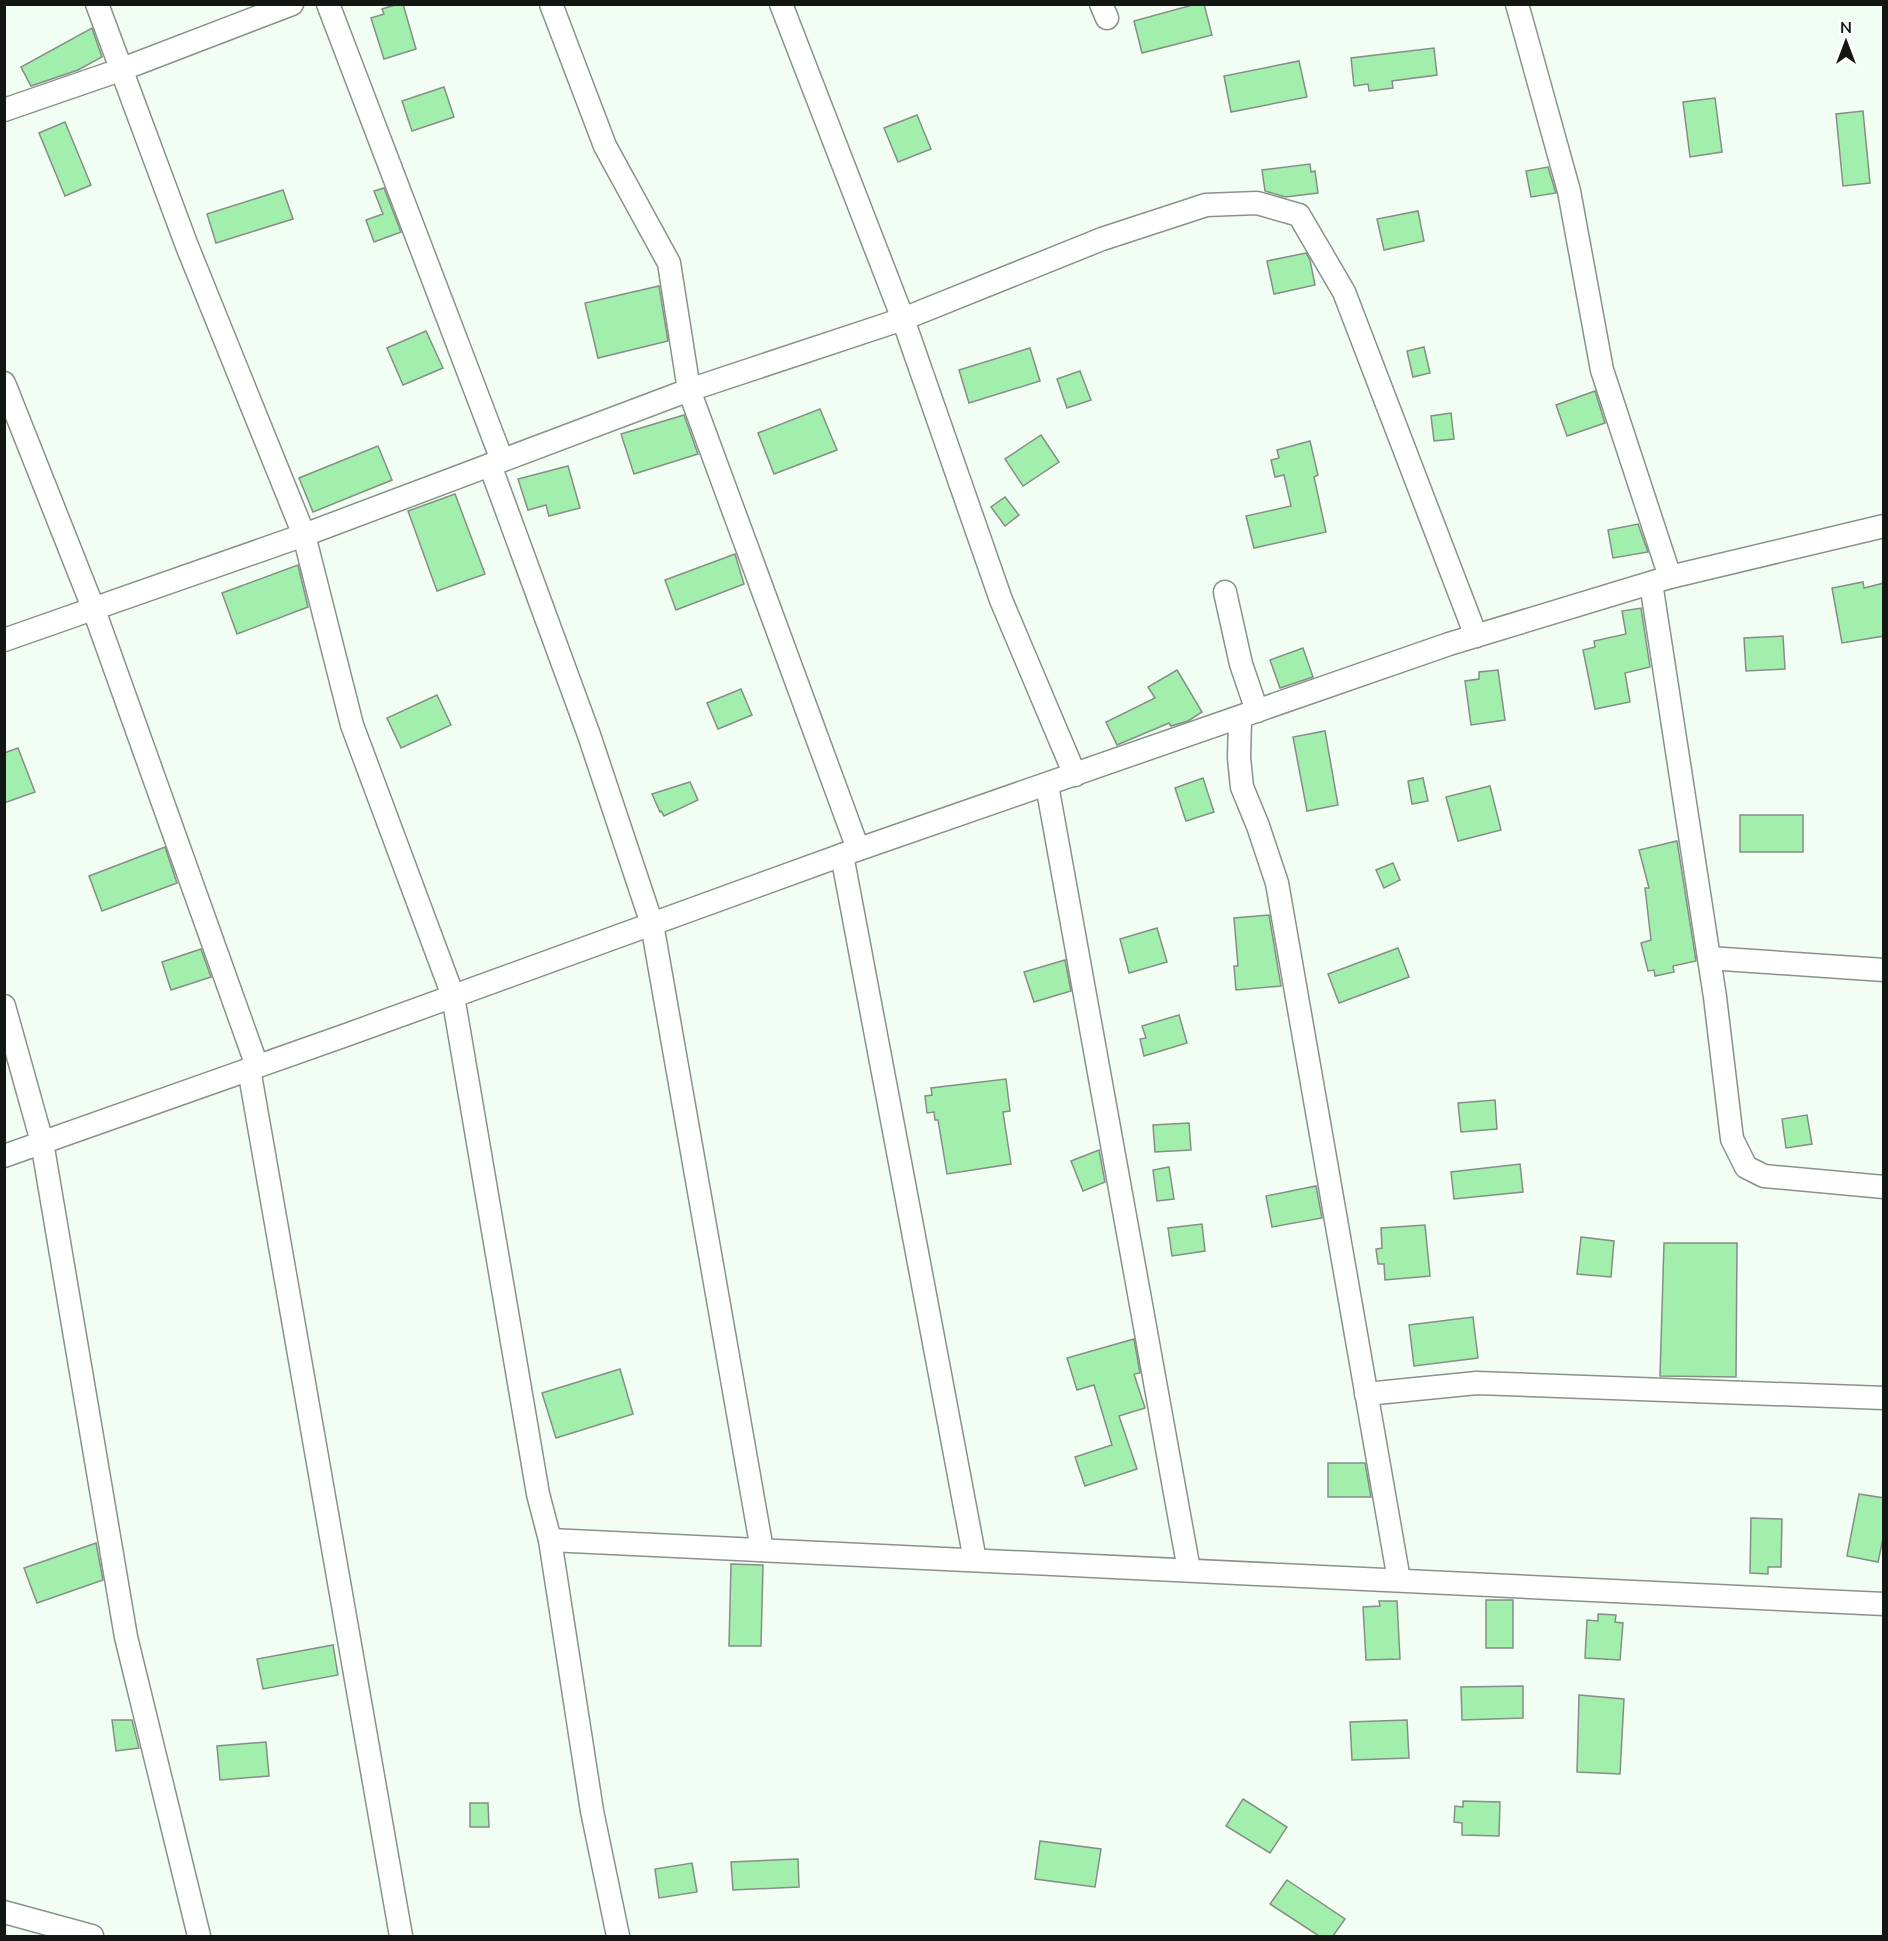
<svg xmlns="http://www.w3.org/2000/svg" width="1888" height="1941" viewBox="0 0 1888 1941" font-family="'Nunito Sans',sans-serif">
<style>
.building{fill:#a2eead;stroke:#858f86;stroke-width:1.5}
.lines{fill:none;stroke-linecap:round;stroke-linejoin:round}
.minor-casing{stroke:#89928a;stroke-width:25}
.minor{stroke:#fff;stroke-width:22}
</style>
<rect width="100%" height="100%" fill="#f2fdf3"/>
<g class="building">
<path d="M 398,4 L 403,4 L 416,49 L 384,59 L 371,18 L 384,14 L 382,9 Z"/>
<path d="M 1196,4 L 1204,4 L 1212,35 L 1142,53 L 1134,21 Z"/>
<path d="M 92,28 L 102,57 L 78,70 L 31,86 L 21,67 Z"/>
<path d="M 1434,48 L 1437,75 L 1392,81 L 1393,88 L 1369,91 L 1368,84 L 1354,86 L 1351,58 Z"/>
<path d="M 1299,61 L 1307,97 L 1231,112 L 1224,76 Z"/>
<path d="M 444,87 L 454,117 L 412,131 L 402,101 Z"/>
<path d="M 1715,98 L 1722,152 L 1690,157 L 1683,102 Z"/>
<path d="M 1863,111 L 1870,183 L 1843,186 L 1836,114 Z"/>
<path d="M 917,115 L 931,149 L 898,162 L 884,128 Z"/>
<path d="M 65,122 L 91,185 L 65,196 L 39,133 Z"/>
<path d="M 1310,164 L 1311,172 L 1315,171 L 1318,193 L 1285,197 L 1265,191 L 1262,170 Z"/>
<path d="M 1548,167 L 1556,193 L 1531,197 L 1526,171 Z"/>
<path d="M 384,188 L 401,232 L 374,242 L 366,220 L 383,214 L 374,191 Z"/>
<path d="M 283,190 L 293,219 L 216,243 L 207,214 Z"/>
<path d="M 1418,211 L 1424,241 L 1384,250 L 1377,219 Z"/>
<path d="M 1306,253 L 1310,260 L 1315,285 L 1274,294 L 1267,261 Z"/>
<path d="M 659,286 L 668,341 L 598,358 L 585,303 Z"/>
<path d="M 426,331 L 443,368 L 403,385 L 387,348 Z"/>
<path d="M 1424,347 L 1430,373 L 1413,377 L 1407,351 Z"/>
<path d="M 1030,348 L 1040,381 L 969,403 L 959,370 Z"/>
<path d="M 1080,371 L 1091,400 L 1067,408 L 1057,379 Z"/>
<path d="M 1595,391 L 1605,423 L 1567,436 L 1556,405 Z"/>
<path d="M 820,409 L 837,450 L 774,474 L 758,433 Z"/>
<path d="M 1451,413 L 1454,439 L 1434,441 L 1431,416 Z"/>
<path d="M 684,415 L 698,454 L 634,474 L 621,434 Z"/>
<path d="M 1041,435 L 1059,462 L 1023,486 L 1005,459 Z"/>
<path d="M 1310,441 L 1318,475 L 1314,477 L 1326,532 L 1254,548 L 1246,516 L 1291,506 L 1284,475 L 1275,477 L 1271,460 L 1279,458 L 1277,450 Z"/>
<path d="M 378,446 L 392,480 L 313,512 L 299,478 Z"/>
<path d="M 568,466 L 580,508 L 549,516 L 546,505 L 528,510 L 518,479 Z"/>
<path d="M 455,494 L 485,574 L 437,591 L 408,511 Z"/>
<path d="M 1005,497 L 1019,515 L 1005,526 L 991,507 Z"/>
<path d="M 1638,524 L 1648,552 L 1613,558 L 1608,530 Z"/>
<path d="M 735,554 L 744,584 L 676,610 L 665,580 Z"/>
<path d="M 298,565 L 308,607 L 237,634 L 222,593 Z"/>
<path d="M 1863,582 L 1864,588 L 1884,583 L 1884,636 L 1842,643 L 1832,588 Z"/>
<path d="M 1641,608 L 1650,667 L 1625,673 L 1630,702 L 1595,709 L 1583,650 L 1595,647 L 1594,641 L 1626,634 L 1622,611 Z"/>
<path d="M 1783,636 L 1785,669 L 1746,671 L 1744,638 Z"/>
<path d="M 1303,648 L 1313,677 L 1280,688 L 1270,660 Z"/>
<path d="M 1177,670 L 1202,712 L 1188,721 L 1171,726 L 1169,723 L 1117,745 L 1106,722 L 1155,698 L 1148,687 Z"/>
<path d="M 1498,670 L 1505,720 L 1471,725 L 1465,681 L 1479,679 L 1479,672 Z"/>
<path d="M 741,689 L 752,715 L 718,729 L 707,703 Z"/>
<path d="M 437,695 L 451,725 L 401,748 L 387,718 Z"/>
<path d="M 1325,731 L 1338,805 L 1307,811 L 1293,737 Z"/>
<path d="M 18,748 L 35,792 L 4,803 L 4,753 Z"/>
<path d="M 1203,778 L 1214,812 L 1186,821 L 1175,788 Z"/>
<path d="M 1423,778 L 1428,801 L 1412,804 L 1408,781 Z"/>
<path d="M 690,782 L 698,800 L 664,816 L 661,811 L 660,812 L 652,794 Z"/>
<path d="M 1490,786 L 1501,830 L 1458,841 L 1446,797 Z"/>
<rect x="1740" y="815" width="63" height="37"/>
<path d="M 1677,841 L 1696,961 L 1673,966 L 1674,972 L 1655,976 L 1654,970 L 1648,971 L 1641,943 L 1651,940 L 1645,888 L 1649,888 L 1639,850 Z"/>
<path d="M 165,847 L 177,883 L 102,911 L 89,876 Z"/>
<path d="M 1393,863 L 1400,880 L 1384,888 L 1376,870 Z"/>
<path d="M 1269,915 L 1281,986 L 1236,990 L 1234,966 L 1238,966 L 1234,918 Z"/>
<path d="M 1157,928 L 1167,962 L 1129,973 L 1120,939 Z"/>
<path d="M 1398,948 L 1409,977 L 1339,1003 L 1328,974 Z"/>
<path d="M 201,949 L 211,977 L 171,990 L 162,962 Z"/>
<path d="M 1065,960 L 1071,991 L 1034,1002 L 1024,972 Z"/>
<path d="M 1179,1015 L 1187,1043 L 1144,1056 L 1140,1039 L 1146,1038 L 1142,1026 Z"/>
<path d="M 1006,1079 L 1010,1111 L 1003,1112 L 1011,1164 L 947,1174 L 938,1120 L 935,1120 L 934,1112 L 927,1113 L 925,1096 L 932,1095 L 931,1088 Z"/>
<path d="M 1495,1100 L 1497,1129 L 1461,1132 L 1458,1103 Z"/>
<path d="M 1807,1115 L 1812,1144 L 1786,1148 L 1782,1119 Z"/>
<path d="M 1189,1123 L 1191,1150 L 1155,1152 L 1153,1125 Z"/>
<path d="M 1099,1150 L 1105,1182 L 1083,1191 L 1071,1161 Z"/>
<path d="M 1520,1164 L 1523,1192 L 1454,1199 L 1451,1172 Z"/>
<path d="M 1169,1167 L 1174,1199 L 1157,1201 L 1153,1170 Z"/>
<path d="M 1316,1186 L 1322,1218 L 1272,1227 L 1266,1196 Z"/>
<path d="M 1202,1224 L 1205,1251 L 1172,1256 L 1168,1228 Z"/>
<path d="M 1425,1225 L 1430,1276 L 1385,1280 L 1384,1264 L 1378,1264 L 1376,1249 L 1382,1248 L 1381,1228 Z"/>
<path d="M 1581,1237 L 1614,1241 L 1611,1277 L 1577,1274 Z"/>
<path d="M 1664,1243 L 1737,1243 L 1736,1377 L 1660,1376 Z"/>
<path d="M 1473,1317 L 1478,1358 L 1414,1366 L 1409,1325 Z"/>
<path d="M 1134,1339 L 1140,1373 L 1134,1374 L 1145,1408 L 1119,1416 L 1137,1469 L 1085,1486 L 1075,1457 L 1112,1445 L 1094,1385 L 1077,1390 L 1067,1358 Z"/>
<path d="M 620,1369 L 633,1414 L 556,1438 L 542,1393 Z"/>
<path d="M 1328,1463 L 1365,1463 L 1371,1497 L 1328,1497 Z"/>
<path d="M 1859,1494 L 1884,1498 L 1884,1534 L 1878,1562 L 1847,1556 Z"/>
<path d="M 1751,1518 L 1782,1519 L 1781,1567 L 1768,1567 L 1768,1574 L 1750,1573 Z"/>
<path d="M 96,1543 L 103,1580 L 37,1603 L 24,1568 Z"/>
<path d="M 731,1564 L 763,1565 L 761,1646 L 729,1646 Z"/>
<rect x="1486" y="1600" width="27" height="48"/>
<path d="M 1379,1601 L 1397,1601 L 1400,1659 L 1366,1660 L 1363,1607 L 1380,1606 Z"/>
<path d="M 1598,1614 L 1616,1615 L 1615,1622 L 1623,1623 L 1620,1660 L 1585,1658 L 1587,1620 L 1598,1621 Z"/>
<path d="M 333,1645 L 338,1675 L 263,1689 L 257,1659 Z"/>
<path d="M 1523,1686 L 1523,1718 L 1462,1720 L 1461,1687 Z"/>
<path d="M 1579,1695 L 1624,1699 L 1620,1774 L 1577,1772 Z"/>
<path d="M 112,1720 L 132,1720 L 139,1748 L 116,1751 Z"/>
<path d="M 1407,1720 L 1409,1758 L 1352,1760 L 1350,1722 Z"/>
<path d="M 266,1742 L 269,1776 L 220,1780 L 217,1746 Z"/>
<path d="M 1243,1799 L 1287,1827 L 1270,1853 L 1226,1826 Z"/>
<path d="M 1463,1801 L 1500,1802 L 1499,1836 L 1462,1835 L 1462,1823 L 1454,1822 L 1455,1806 L 1463,1807 Z"/>
<path d="M 470,1803 L 488,1803 L 489,1827 L 470,1827 Z"/>
<path d="M 1040,1841 L 1101,1849 L 1095,1887 L 1035,1879 Z"/>
<path d="M 798,1859 L 799,1887 L 733,1890 L 731,1862 Z"/>
<path d="M 692,1863 L 697,1892 L 659,1898 L 655,1869 Z"/>
<path d="M 1287,1880 L 1345,1919 L 1333,1936 L 1319,1936 L 1270,1904 Z"/>
</g>
<g class="lines">
<g class="minor-casing">
<g id="minor">
<path d="M 97,4 L 187,246 L 304,535 L 352,725 L 453,996 L 538,1494 L 550,1540 L 592,1811 L 618,1936"/>
<path d="M 328,4 L 502,460"/>
<path d="M 781,4 L 903,319 L 1001,600 L 1075,775"/>
<path d="M 1101,4 L 1107,18"/>
<path d="M 1517,4 L 1569,191 L 1602,370 L 1670,577"/>
<path d="M 4,110 L 120,70 L 292,4"/>
<path d="M 4,383 L 94,610 L 257,1066"/>
<path d="M 490,465 L 589,735 L 652,924 L 762,1550"/>
<path d="M 1651,583 L 1715,997 L 1732,1139 L 1746,1167 L 1764,1176 L 1884,1187"/>
<path d="M 1225,592 L 1241,664 L 1257,711"/>
<path d="M 4,640 L 304,535 L 689,390 L 669,263 L 605,146 L 551,4"/>
<path d="M 1240,718 L 1239,758 L 1242,787 L 1258,826 L 1277,883 L 1399,1580"/>
<path d="M 1047,785 L 1189,1570"/>
<path d="M 858,849 L 689,390 L 903,319 L 1102,239 L 1206,205 L 1257,203 L 1299,215 L 1344,292 L 1476,636"/>
<path d="M 842,855 L 975,1560"/>
<path d="M 1709,958 L 1884,970"/>
<path d="M 4,1006 L 42,1142 L 126,1637 L 199,1936"/>
<path d="M 249,1069 L 401,1936"/>
<path d="M 4,1156 L 349,1034 L 842,855 L 1449,644 L 1670,577 L 1884,526"/>
<path d="M 1366,1394 L 1477,1383 L 1884,1398"/>
<path d="M 550,1540 L 1884,1604"/>
<path d="M 4,1912 L 92,1936"/>
</g>
</g>
<use href="#minor" class="minor"/>
</g>
<rect width="1888" height="1941" fill="none" stroke="#131713" stroke-width="12"/>
<g transform="translate(1846 42)" stroke="#ffffff" stroke-width="4.5" paint-order="stroke">
<path d="M0-4.5L10 22L0 15L-10 22Z" fill="#131713"/>
<text y="-9" font-size="16" font-weight="bold" text-anchor="middle" fill="#131713">N</text>
</g>
</svg>
